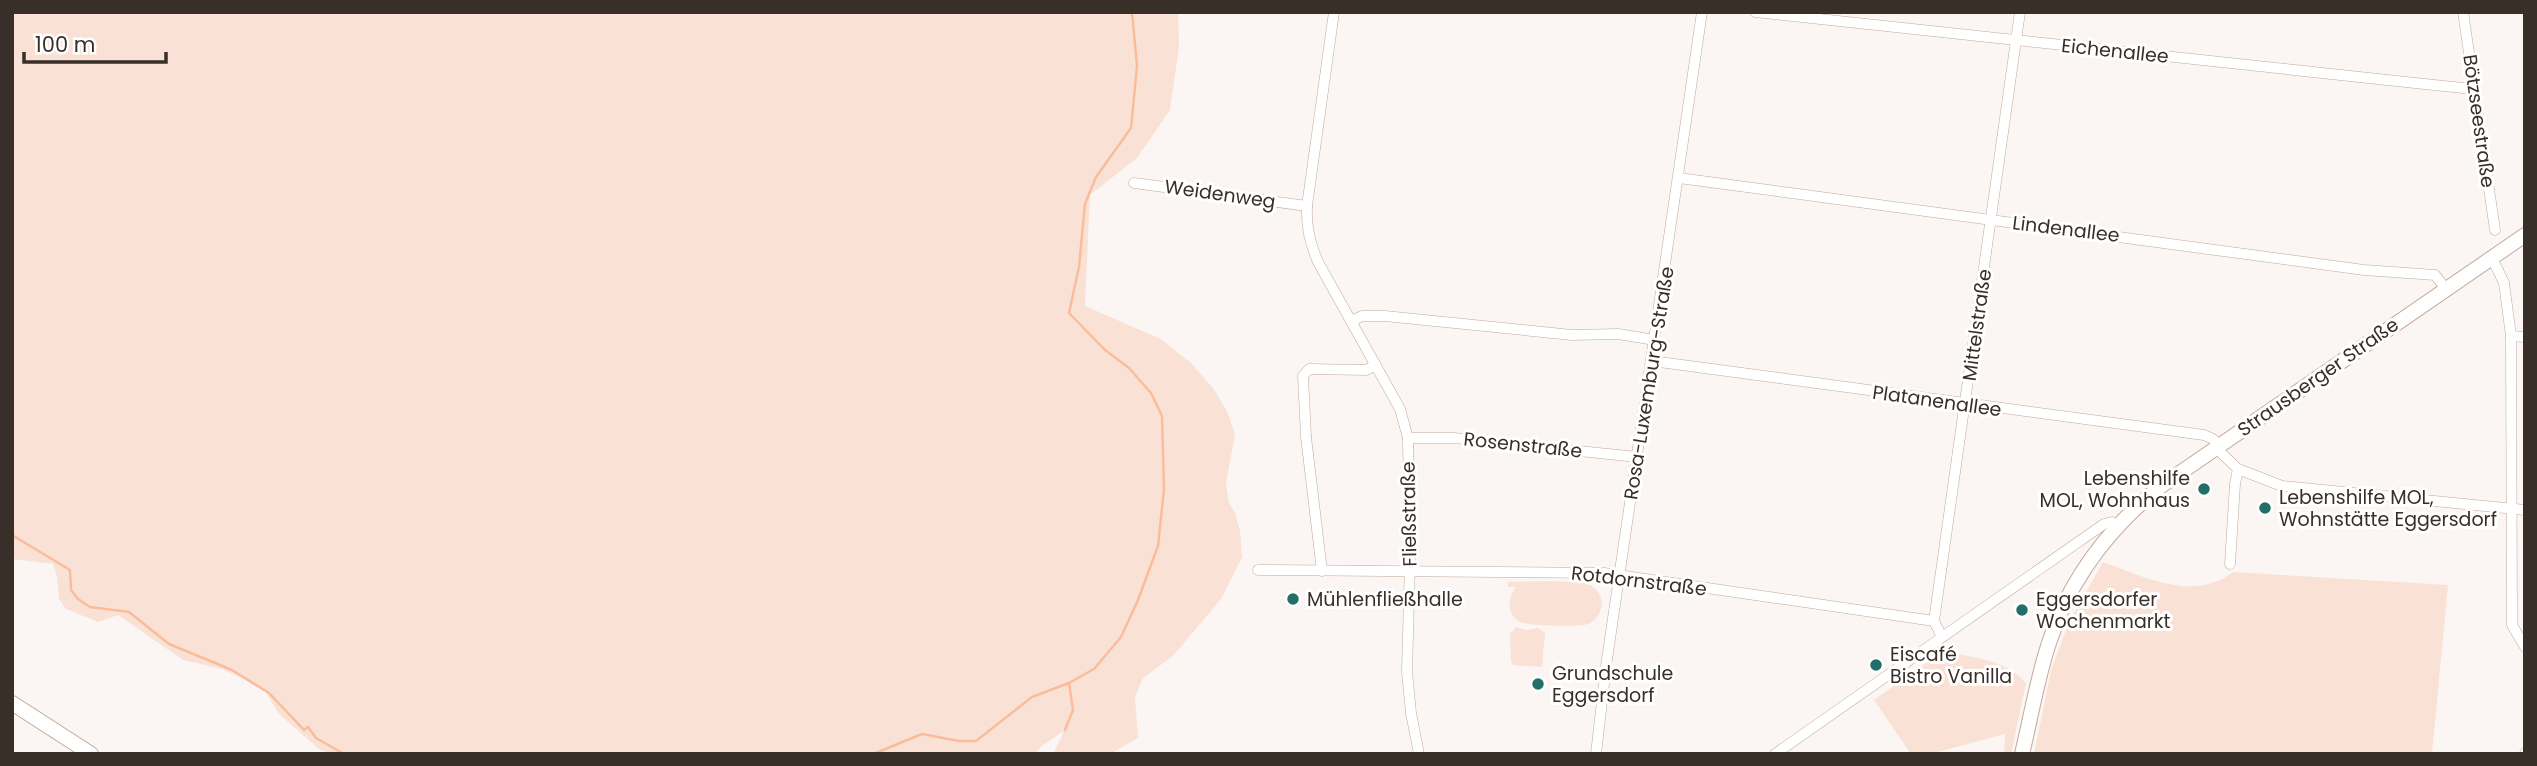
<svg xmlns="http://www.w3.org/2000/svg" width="2537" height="766" viewBox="0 0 2537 766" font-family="Poppins,sans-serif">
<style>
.green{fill:#f9e2d5}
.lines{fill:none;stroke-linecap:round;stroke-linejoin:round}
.stream{stroke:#fabc9a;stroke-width:2.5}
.minor-casing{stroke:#c2a89a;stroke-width:11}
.secondary-casing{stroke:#c2a89a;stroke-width:16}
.minor{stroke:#fff;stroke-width:10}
.secondary{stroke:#fff;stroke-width:14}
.poi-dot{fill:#246e68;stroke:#fff;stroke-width:2.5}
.labels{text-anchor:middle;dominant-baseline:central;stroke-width:6;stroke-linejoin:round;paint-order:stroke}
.street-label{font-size:19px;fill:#392f29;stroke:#fff}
.poi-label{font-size:19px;fill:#392f29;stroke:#fff;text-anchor:start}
</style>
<rect width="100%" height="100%" fill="#fbf6f3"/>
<g class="green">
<path d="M 12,12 L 1178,12 L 1179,47 L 1170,110 L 1137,158 L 1090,195 L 1085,306 L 1161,339 L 1191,363 L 1213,388 L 1227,411 L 1235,435 L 1226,483 L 1229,503 L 1235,513 L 1240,531 L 1242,557 L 1221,599 L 1173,656 L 1143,678 L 1135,697 L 1138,738 L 1110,754 L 1053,754 L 1064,731 L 1043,745 L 1035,754 L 330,754 L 319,749 L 279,714 L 263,688 L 222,669 L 183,660 L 118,615 L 98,622 L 66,609 L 59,599 L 57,577 L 53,564 L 12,559 Z"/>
<path d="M 2103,562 C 2143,576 2193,603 2233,572 L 2448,585 L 2432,754 L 2034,754 L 2051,670 L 2069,622 Z"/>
<path d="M 1508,582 C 1523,582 1580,579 1590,585 C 1596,588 1601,595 1602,603 C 1602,611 1596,621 1588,624 C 1579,627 1532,626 1523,623 C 1506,618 1507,598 1516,587 L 1508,587 Z"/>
<path d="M 1516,627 L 1526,630 L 1538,628 L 1545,633 L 1542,667 L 1513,665 L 1511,661 L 1510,634 Z"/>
<path d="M 1942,652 C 1973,657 2005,659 2026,683 L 2011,754 L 2004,754 L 2005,734 L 1930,754 L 1911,754 L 1874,700 Z"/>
</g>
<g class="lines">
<g class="stream">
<path d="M 12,535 L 70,570 L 71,590 L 78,599 L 90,607 L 129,612 L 169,644 L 232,670 L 269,693 L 304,730 L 308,727 L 316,738 L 344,754"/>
<path d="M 1065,730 L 1073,710 L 1069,683"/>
<path d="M 873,754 L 922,734 L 959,741 L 976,741 L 1032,697 L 1069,683 L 1094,669 L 1121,637 L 1138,600 L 1158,546 L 1164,489 L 1162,416 L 1151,393 L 1129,368 L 1105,350 L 1069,313 L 1079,267 L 1085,204 L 1096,177 L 1131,128 L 1137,66 L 1132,12"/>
</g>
<g class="minor-casing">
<g id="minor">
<path d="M 1334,12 L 1307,206 C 1306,227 1310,243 1318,262 L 1400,409 L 1408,438 L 1410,561 L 1407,672 L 1411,713 L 1419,754"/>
<path d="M 1755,12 L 2415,83 L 2463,88 L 2474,87"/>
<path d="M 2463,12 L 2495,230"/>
<path d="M 1679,178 L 2364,270 L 2435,275 L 2446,289"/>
<path d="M 1134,183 L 1307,206"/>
<path d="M 2492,258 L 2504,283 L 2511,336 L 2512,625 L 2525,647"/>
<path d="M 1352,321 L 1362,316 L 1385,316 L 1572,335 L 1618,334 L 1655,340"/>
<path d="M 2511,336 L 2525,337"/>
<path d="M 1652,361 L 2204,435 L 2213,439 L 2219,445"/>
<path d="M 1408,438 L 1454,438 L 1637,457"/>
<path d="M 2216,448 L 2238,469 L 2282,486 L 2525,510"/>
<path d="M 2230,564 L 2235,484 L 2238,469"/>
<path d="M 1258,570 L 1604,573 L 1934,621"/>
<path d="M 1322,571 L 1306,437 L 1303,376 L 1309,369 L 1366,370 L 1376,365"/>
<path d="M 1942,637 L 1934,621 L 2020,12"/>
<path d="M 1596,754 L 1606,666 L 1702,12"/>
<path d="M 1775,754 L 2104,524 L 2112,522 L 2117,526"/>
<path d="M 2525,754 L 2525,753"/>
</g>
</g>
<g class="secondary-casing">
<g id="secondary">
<path d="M 12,703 L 91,754"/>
<path d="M 2022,754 C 2031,717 2037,679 2049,643 C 2069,580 2110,527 2161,486 L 2525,235"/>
</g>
</g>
<use href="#minor" class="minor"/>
<use href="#secondary" class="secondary"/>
</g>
<g class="poi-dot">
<circle cx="2204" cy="489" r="7"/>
<circle cx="2265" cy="508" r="7"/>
<circle cx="1293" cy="599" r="7"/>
<circle cx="2022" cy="610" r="7"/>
<circle cx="1876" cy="665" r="7"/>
<circle cx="1538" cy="684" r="7"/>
</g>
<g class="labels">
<g class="street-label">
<text transform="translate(2115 51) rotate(6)">Eichenallee</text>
<text transform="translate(2479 121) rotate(82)">Bötzseestraße</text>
<text transform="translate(1220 194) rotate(8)">Weidenweg</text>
<text transform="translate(2066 229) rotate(7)">Lindenallee</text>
<text transform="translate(1977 325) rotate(-82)">Mittelstraße</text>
<text transform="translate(2318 377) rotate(-35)">Strausberger Straße</text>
<text transform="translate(1649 383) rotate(-81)">Rosa-Luxemburg-Straße</text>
<text transform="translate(1937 401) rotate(8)">Platanenallee</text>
<text transform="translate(1523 445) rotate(6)">Rosenstraße</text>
<text transform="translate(1409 514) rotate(-91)">Fließstraße</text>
<text transform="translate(1639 581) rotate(7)">Rotdornstraße</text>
</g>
<g class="poi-label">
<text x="2190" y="478" text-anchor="end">Lebenshilfe<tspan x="2190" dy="22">MOL, Wohnhaus</tspan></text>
<text x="2279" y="497">Lebenshilfe MOL,<tspan x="2279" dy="22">Wohnstätte Eggersdorf</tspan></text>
<text x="1307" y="599">Mühlenfließhalle</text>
<text x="2036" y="599">Eggersdorfer<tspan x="2036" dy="22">Wochenmarkt</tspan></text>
<text x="1890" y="654">Eiscafé<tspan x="1890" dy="22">Bistro Vanilla</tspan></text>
<text x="1552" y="673">Grundschule<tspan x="1552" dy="22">Eggersdorf</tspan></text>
</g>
</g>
<rect width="2537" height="766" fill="none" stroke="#392f29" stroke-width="28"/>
<path d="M24 52v10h142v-10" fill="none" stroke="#392f29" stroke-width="3.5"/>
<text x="35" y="52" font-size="21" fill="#392f29" stroke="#ffffff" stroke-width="5" paint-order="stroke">100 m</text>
</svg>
